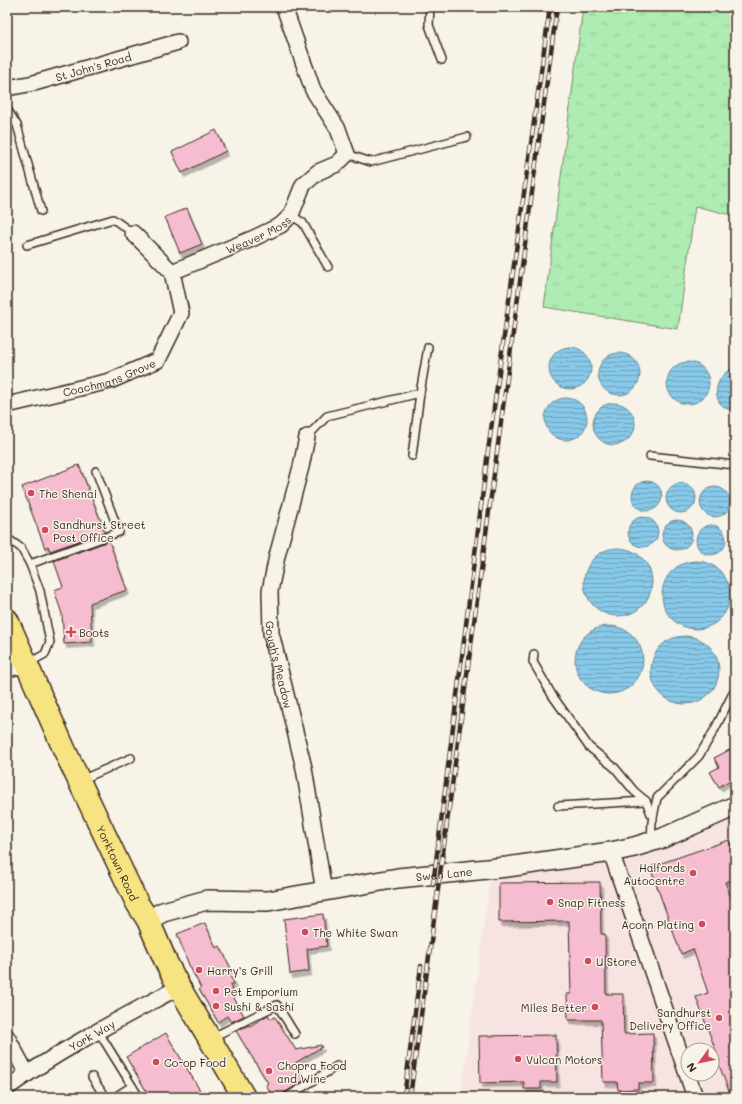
<svg xmlns="http://www.w3.org/2000/svg" width="742" height="1104" viewBox="0 0 742 1104" font-family="Mali,sans-serif">
<style>
.built{fill:#f7e3e1;fill-rule:evenodd}
.grass{fill:url(#grass-tufts);stroke:#758b68}
.water{fill:url(#water-rules);stroke:#698997}
.building{fill:#f6bdd1;stroke:#3b2a1e;filter:url(#shadow)}
.lines{fill:none;stroke-linecap:round;stroke-linejoin:round}
.service-casing{stroke:#3b2a1e;stroke-width:10}
.minor-casing{stroke:#3b2a1e;stroke-width:18}
.tertiary-casing{stroke:#3b2a1e;stroke-width:22}
.primary-casing{stroke:#3b2a1e;stroke-width:25}
.service{stroke:#f7f3e8;stroke-width:7}
.minor{stroke:#f7f3e8;stroke-width:15}
.tertiary{stroke:#f7f3e8;stroke-width:19}
.primary{stroke:#f6e381;stroke-width:22}
.rail-casing{stroke:#3b2a1e;stroke-width:4.5}
.rail{stroke:#f7f3e8;stroke-width:3;stroke-dasharray:9;stroke-linecap:butt}
.poi-dot{fill:#d1495b;stroke:#f7f3e8;stroke-width:1.5}
.labels{text-anchor:middle;dominant-baseline:central;stroke-width:3;stroke-linejoin:round;paint-order:stroke}
.street-label{font-size:11px;fill:#3b2a1e;stroke:#f7f3e8}
.poi-label{font-size:11px;fill:#3b2a1e;stroke:#f7f3e8;text-anchor:start}
</style>
<defs>
<pattern id="grass-tufts" width="24" height="20" patternUnits="userSpaceOnUse"><rect width="24" height="20" fill="#afecb3"/><path d="M3 7l-1-3M5 7V3M7 7l1-3M15 17l-1-3M17 17v-4M19 17l1-3" fill="none" stroke="#97cb9a"/></pattern>
<pattern id="water-rules" width="6" height="5" patternUnits="userSpaceOnUse"><rect width="6" height="5" fill="#87c9e8"/><path d="M0 2.5h6" fill="none" stroke="#70a3bb"/></pattern>
<filter id="shadow"><feDropShadow dx="2.5" dy="4.5" stdDeviation="0" flood-color="#0004"/></filter>
</defs>
<rect width="100%" height="100%" fill="#f7f3e8"/>
<filter id="ink" filterUnits="userSpaceOnUse"><feTurbulence type="fractalNoise" baseFrequency=".025" numOctaves="2"/><feDisplacementMap in="SourceGraphic" scale="8" xChannelSelector="R" yChannelSelector="G"/><feConvolveMatrix kernelMatrix="1 2 1 2 8 2 1 2 1" color-interpolation-filters="sRGB"/></filter>
<g filter="url(#ink)">
<path class="built" d="M 731,818 L 735,828 L 735,1097 L 461,1097 L 490,880 L 592,865 ZM 688,1050 L 712,1050 L 712,1074 L 688,1074 Z"/>
<path class="grass" d="M 583,7 L 735,7 L 735,216 L 695,206 L 678,329 L 544,307 Z"/>
<g class="water">
<circle cx="570" cy="368" r="21"/>
<circle cx="619" cy="374" r="21"/>
<circle cx="688" cy="383" r="21"/>
<path d="M 731,369 L 735,369 L 735,411 C 711,408 711,380 731,369 Z"/>
<circle cx="566" cy="419" r="21"/>
<circle cx="614" cy="424" r="21"/>
<circle cx="647" cy="496" r="15"/>
<circle cx="681" cy="498" r="15"/>
<circle cx="715" cy="502" r="15"/>
<circle cx="643" cy="532" r="15"/>
<circle cx="677" cy="535" r="15"/>
<circle cx="711" cy="540" r="15"/>
<circle cx="618" cy="582" r="34"/>
<circle cx="696" cy="595" r="34"/>
<circle cx="609" cy="660" r="34"/>
<circle cx="685" cy="670" r="34"/>
</g>
<g class="building">
<path d="M 216,130 L 226,151 L 182,173 L 172,152 Z"/>
<path d="M 187,208 L 202,244 L 180,253 L 165,217 Z"/>
<path d="M 79,465 L 105,532 L 50,551 L 48,546 L 45,548 L 22,487 Z"/>
<path d="M 109,541 L 127,590 L 90,603 L 92,642 L 64,644 L 62,614 L 54,590 L 63,587 L 54,561 Z"/>
<path d="M 735,747 L 735,777 L 719,787 L 710,772 L 719,767 L 714,758 Z"/>
<path d="M 729,840 L 735,857 L 735,879 L 725,882 L 735,908 L 735,1097 L 731,1097 L 718,1062 L 720,1062 L 696,997 L 708,993 L 693,949 L 681,954 L 650,867 Z"/>
<path d="M 600,882 L 601,934 L 605,934 L 606,994 L 623,994 L 624,1034 L 653,1033 L 654,1083 L 638,1083 L 638,1089 L 618,1090 L 617,1082 L 603,1082 L 601,1020 L 568,1020 L 567,994 L 571,994 L 569,921 L 499,922 L 499,883 Z"/>
<path d="M 323,914 L 327,946 L 307,949 L 309,971 L 290,974 L 284,919 Z"/>
<path d="M 205,923 L 216,948 L 220,946 L 231,969 L 227,971 L 234,983 L 230,985 L 233,992 L 231,993 L 244,1016 L 231,1022 L 227,1016 L 218,1022 L 199,989 L 201,988 L 189,965 L 177,934 Z"/>
<path d="M 268,1015 L 271,1019 L 275,1017 L 296,1050 L 321,1045 L 322,1047 L 295,1063 L 305,1080 L 284,1093 L 282,1097 L 273,1097 L 266,1085 L 268,1083 L 236,1031 L 249,1025 L 250,1026 Z"/>
<path d="M 166,1033 L 171,1042 L 204,1097 L 150,1097 L 126,1057 Z"/>
<path d="M 556,1035 L 557,1082 L 541,1082 L 541,1089 L 524,1089 L 524,1082 L 480,1083 L 479,1036 Z"/>
</g>
<g class="lines">
<g class="service-casing">
<g id="service">
<path d="M 430,7 L 429,25 L 442,60"/>
<path d="M 7,109 L 17,125 L 41,211"/>
<path d="M 347,154 L 371,162 L 467,137"/>
<path d="M 291,215 L 303,223 L 328,267"/>
<path d="M 27,245 L 113,219 L 133,233"/>
<path d="M 307,437 L 327,416 L 420,393"/>
<path d="M 412,456 L 420,393 L 428,347"/>
<path d="M 650,456 L 735,465"/>
<path d="M 7,538 L 21,548 L 30,564 L 40,591 L 50,642 L 45,654 L 29,663"/>
<path d="M 30,564 L 119,532 L 96,471"/>
<path d="M 534,654 L 533,662 L 552,695 L 589,747 L 615,768 L 634,791 L 646,801 L 653,819"/>
<path d="M 81,780 L 131,758"/>
<path d="M 558,806 L 646,801"/>
<path d="M 651,839 L 652,822 L 657,798 L 699,756 L 715,729 L 735,689"/>
<path d="M 98,1031 L 139,1097"/>
<path d="M 211,1038 L 277,1005 L 295,1034"/>
<path d="M 92,1077 L 105,1097"/>
<path d="M 115,1097 L 132,1086"/>
<path d="M 287,1097 L 337,1066"/>
</g>
</g>
<g class="minor-casing">
<g id="minor">
<path id="s1" d="M 7,88 L 34,83 L 178,42"/>
<path id="s2" d="M 172,272 L 254,238 L 281,225 L 291,215 L 303,185 L 318,172 L 337,164 L 347,154 L 338,129 L 313,90 L 284,7"/>
<path id="s3" d="M 7,405 L 110,381 L 158,360 L 181,313 L 172,272 L 133,233"/>
<path id="s4" d="M 307,437 L 301,467 L 277,556 L 270,591 L 271,633 L 304,768 L 324,892"/>
<path d="M 7,669 L 26,665"/>
<path d="M 611,852 L 695,1097"/>
<path d="M 7,1037 L 27,1074"/>
<path id="s5" d="M 7,1088 C 61,1049 120,1019 179,987"/>
</g>
</g>
<g class="tertiary-casing">
<g id="tertiary">
<path id="s6" d="M 148,920 L 163,912 L 207,900 L 268,901 L 398,878 L 507,867 L 611,852 L 634,847 L 663,838 L 735,806"/>
</g>
</g>
<g class="primary-casing">
<g id="primary">
<path id="s7" d="M 7,620 L 65,751 L 137,903 L 148,920 L 166,962 L 179,987 L 244,1097"/>
</g>
</g>
<use href="#service" class="service"/>
<use href="#minor" class="minor"/>
<use href="#tertiary" class="tertiary"/>
<use href="#primary" class="primary"/>
<g class="rail-casing">
<g id="rail">
<path d="M 433,885 L 488,451 L 550,7"/>
<path d="M 404,1097 L 421,966"/>
<path d="M 410,1097 L 557,7"/>
</g>
</g>
<use href="#rail" class="rail"/>
</g>
</g>
<g class="poi-dot">
<circle cx="31" cy="493" r="4"/>
<circle cx="45" cy="530" r="4"/>
<path d="M69 626h4v4h4v4h-4v4h-4v-4h-4v-4h4z"/>
<circle cx="693" cy="873" r="4"/>
<circle cx="550" cy="902" r="4"/>
<circle cx="702" cy="924" r="4"/>
<circle cx="305" cy="932" r="4"/>
<circle cx="588" cy="961" r="4"/>
<circle cx="199" cy="970" r="4"/>
<circle cx="216" cy="991" r="4"/>
<circle cx="216" cy="1006" r="4"/>
<circle cx="595" cy="1007" r="4"/>
<circle cx="719" cy="1018" r="4"/>
<circle cx="518" cy="1059" r="4"/>
<circle cx="156" cy="1062" r="4"/>
<circle cx="269" cy="1071" r="4"/>
</g>
<g class="labels">
<g class="street-label">
<text stroke="none"><textPath href="#s1" startOffset="89">St John's Road</textPath></text>
<text stroke="none"><textPath href="#s2" startOffset="94">Weaver Moss</textPath></text>
<text stroke="none"><textPath href="#s3" startOffset="106">Coachmans Grove</textPath></text>
<text stroke="none"><textPath href="#s4" startOffset="233">Gough's Meadow</textPath></text>
<text stroke="none"><textPath href="#s7" startOffset="267">Yorktown Road</textPath></text>
<text stroke="none"><textPath href="#s6" startOffset="302">Swan Lane</textPath></text>
<text stroke="none"><textPath href="#s5" startOffset="100">York Way</textPath></text>
</g>
<g class="poi-label">
<text x="39" y="493">The Shenai</text>
<text x="53" y="524">Sandhurst Street<tspan x="53" dy="13">Post Office</tspan></text>
<text x="79" y="632">Boots</text>
<text x="685" y="867" text-anchor="end">Halfords<tspan x="685" dy="13">Autocentre</tspan></text>
<text x="558" y="902">Snap Fitness</text>
<text x="694" y="924" text-anchor="end">Acorn Plating</text>
<text x="313" y="932">The White Swan</text>
<text x="596" y="961">U Store</text>
<text x="207" y="970">Harry’s Grill</text>
<text x="224" y="991">Pet Emporium</text>
<text x="224" y="1006">Sushi &amp; Sashi</text>
<text x="587" y="1007" text-anchor="end">Miles Better</text>
<text x="711" y="1012" text-anchor="end">Sandhurst<tspan x="711" dy="13">Delivery Office</tspan></text>
<text x="526" y="1059">Vulcan Motors</text>
<text x="164" y="1062">Co-op Food</text>
<text x="277" y="1065">Chopra Food<tspan x="277" dy="13">and Wine</tspan></text>
</g>
</g>
<rect width="742" height="1104" fill="none" stroke="#f7f3e8" stroke-width="24"/>
<rect x="12" y="12" width="718" height="1080" fill="none" stroke="#3b2a1e" stroke-width="1.5" filter="url(#ink)"/>
<g transform="translate(700 1062) rotate(237)"><circle r="19" fill="#f7f3e8" stroke="#aca397"/>
<path d="M0-3L7 15L0 10L-7 15Z" fill="#d1495b"/>
<text y="-6" font-size="11" font-weight="bold" text-anchor="middle" fill="#3b2a1e">N</text>
</g>
</svg>
